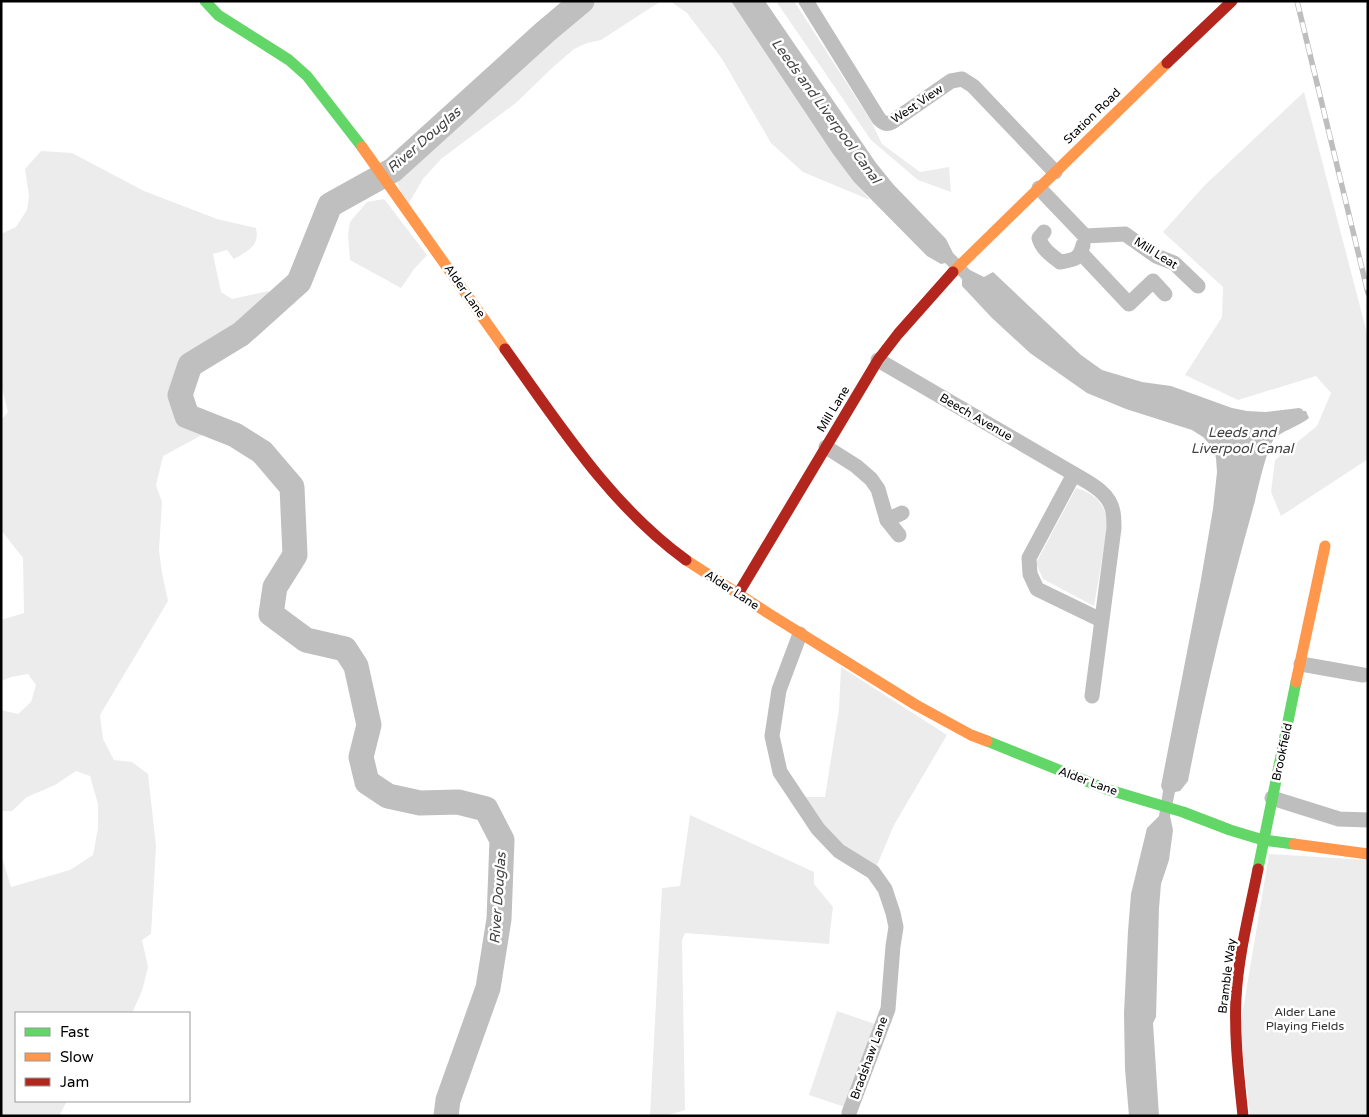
<svg xmlns="http://www.w3.org/2000/svg" width="1369" height="1117" viewBox="0 0 1369 1117" font-family="'Varela Round',sans-serif">
<style>
.green{fill:#ececec}
.water{fill:#bfbfbf}
.lines{fill:none;stroke-linecap:round;stroke-linejoin:round}
.river{stroke:#bfbfbf;stroke-width:25}
.street{stroke:#bebebe;stroke-width:15}
.fast{stroke:#63d668;stroke-width:11}
.slow{stroke:#ff974d;stroke-width:11}
.jam{stroke:#b3261e;stroke-width:11}
.rail-casing{stroke:#bebebe;stroke-width:5.5}
.rail{stroke:#fff;stroke-width:4;stroke-dasharray:11;stroke-linecap:butt}
.labels{text-anchor:middle;dominant-baseline:central;stroke-width:5;stroke-linejoin:round;paint-order:stroke}
.street-label{font-size:12px;fill:#000;stroke:#fff}
.park-label{font-size:12px;fill:#333;stroke:#fff}
.water-label{font-size:14px;font-style:italic;fill:#444;stroke:#fff}
</style>
<rect width="100%" height="100%" fill="#fff"/>
<g class="green">
<path d="M 582,1 L 661,1 L 601,40 L 587,43 L 574,49 L 552,68 L 517,102 L 441,159 L 423,179 L 406,208 L 393,170 L 545,32 Z"/>
<path d="M 670,1 L 731,1 L 833,154 L 854,182 L 870,200 L 803,172 L 771,143 L 722,59 L 687,13 Z"/>
<path d="M 776,1 L 794,1 L 871,121 L 882,144 L 920,172 L 949,167 L 951,192 L 918,180 L 871,140 Z"/>
<path d="M 1304,92 L 1368,337 L 1368,459 L 1281,516 L 1271,492 L 1275,460 L 1317,426 L 1331,393 L 1316,376 L 1238,400 L 1185,375 L 1222,317 L 1223,287 L 1163,232 L 1205,185 Z"/>
<path d="M 41,151 L 72,153 L 144,191 L 217,219 L 256,228 C 260,246 248,251 234,259 L 227,250 L 213,254 L 221,292 L 232,299 L 269,291 L 266,303 L 242,323 L 209,341 L 188,357 L 182,371 L 176,389 L 178,404 L 202,435 L 163,456 L 156,485 L 162,502 L 159,550 L 162,573 L 168,601 L 100,715 L 103,739 L 114,760 L 132,762 L 148,774 L 156,846 L 151,934 L 142,940 L 148,967 L 142,991 L 132,1013 L 16,1013 L 16,1101 L 67,1101 L 59,1116 L 1,1116 L 1,854 L 11,887 L 70,870 L 93,855 L 98,828 L 98,804 L 90,776 L 76,771 L 55,785 L 27,797 L 12,811 L 1,811 L 1,710 L 18,714 L 31,702 L 36,685 L 28,674 L 11,677 L 1,681 L 1,620 L 24,613 L 23,558 L 1,530 L 1,420 L 8,412 L 1,384 L 1,234 L 16,227 L 27,210 L 29,196 L 25,169 Z"/>
<path d="M 384,199 L 427,255 L 414,269 L 401,288 L 350,260 L 348,234 L 350,222 L 367,202 Z"/>
<path d="M 1076,488 C 1095,493 1106,505 1108,525 L 1094,606 L 1043,579 L 1036,563 Z"/>
<path d="M 841,667 L 947,735 L 894,825 L 877,865 C 854,869 814,815 802,797 L 825,797 L 839,709 Z"/>
<path d="M 690,815 L 814,872 L 814,884 L 833,907 L 830,931 L 829,944 L 685,933 L 682,940 L 685,1110 L 665,1116 L 650,1116 L 662,888 L 680,886 Z"/>
<path d="M 1269,854 L 1368,860 L 1368,1116 L 1250,1116 L 1240,1028 Z"/>
<path d="M 837,1011 L 875,1024 L 848,1108 L 809,1095 Z"/>
</g>
<path class="water" d="M 731,1 L 765,1 L 876,163 L 893,184 L 946,239 L 953,253 L 970,270 L 984,277 L 993,272 L 1081,355 L 1102,370 L 1142,382 L 1171,386 L 1232,408 L 1247,411 L 1265,412 L 1299,408 L 1302,409 L 1303,411 L 1306,411 L 1309,418 C 1301,425 1278,433 1274,439 C 1267,448 1258,488 1255,501 C 1229,593 1206,687 1188,781 L 1180,791 L 1175,792 L 1170,816 L 1173,830 L 1169,860 L 1161,884 L 1159,908 L 1156,1017 L 1153,1023 L 1159,1116 L 1129,1116 L 1125,1069 L 1124,1013 L 1128,931 L 1131,894 L 1147,828 L 1159,816 L 1163,791 L 1161,786 L 1200,585 L 1213,509 L 1217,472 L 1216,458 L 1213,448 L 1203,437 L 1192,430 L 1126,409 L 1087,393 L 1030,353 L 992,318 L 962,286 L 962,279 L 945,263 L 941,264 L 927,256 L 854,182 L 833,154 Z"/>
<g class="lines">
<path class="river" d="M 446,1116 L 448,1100 L 488,988 L 499,919 L 502,840 L 486,809 L 458,802 L 420,803 L 388,796 L 367,782 L 361,757 L 369,725 L 356,666 L 345,649 L 306,640 L 271,614 L 275,587 L 295,555 L 292,487 L 262,452 L 235,435 L 187,416 L 180,395 L 190,365 L 241,334 L 299,282 L 330,205 L 393,170 L 545,32 L 582,1"/>
<g class="street">
<path d="M 806,1 L 879,119 C 883,123 886,125 892,122 L 951,81 L 962,79 L 973,86 L 1055,172"/>
<path d="M 1039,188 L 1085,236 L 1125,234 L 1156,256 L 1174,263 L 1198,286"/>
<path d="M 1044,232 L 1039,238 C 1042,249 1051,255 1060,262 C 1074,260 1080,259 1083,245"/>
<path d="M 1081,253 L 1129,304 L 1153,281 L 1165,294"/>
<path d="M 878,360 L 1074,474 C 1090,483 1110,493 1113,512 C 1114,517 1114,523 1114,528 L 1092,696"/>
<path d="M 826,447 L 856,466 L 871,479 L 878,489 L 887,520 L 899,535"/>
<path d="M 1074,474 L 1029,558 L 1030,574 L 1037,589 L 1101,620"/>
<path d="M 887,520 L 902,513"/>
<path d="M 800,634 L 779,690 L 772,736 L 780,772 L 818,829 L 839,851 L 873,872 L 885,889 L 893,913 L 896,927 L 893,946 L 888,1009 L 849,1113"/>
<path d="M 1301,664 L 1363,675"/>
<path d="M 1272,798 L 1339,819 L 1368,820"/>
</g>
<g class="fast">
<path d="M 205,1 L 218,15 L 289,60 L 307,76 L 362,147"/>
<path d="M 987,741 L 1106,789 L 1183,812 L 1230,830 L 1263,840 L 1294,844"/>
<path d="M 1258,869 L 1296,682"/>
</g>
<g class="slow">
<path d="M 362,147 L 505,349"/>
<path d="M 953,272 L 1167,63"/>
<path d="M 686,560 L 771,615 L 916,705 L 971,735 L 987,741"/>
<path d="M 1296,682 L 1325,546"/>
<path d="M 1294,844 L 1368,854"/>
</g>
<g class="jam">
<path d="M 1167,63 L 1232,1"/>
<path d="M 505,349 C 559,424 610,505 686,560"/>
<path d="M 738,594 L 878,360 L 898,334 L 953,272"/>
<path d="M 1243,1116 C 1239,1077 1234,1037 1236,998 C 1238,956 1250,910 1258,869"/>
</g>
<g class="rail-casing">
<path id="rail" d="M 1297,1 L 1368,293"/>
</g>
<use href="#rail" class="rail"/>
</g>
<g class="labels">
<g class="street-label">
<text transform="translate(917 104) rotate(-34)">West View</text>
<text transform="translate(1092 116) rotate(-44)">Station Road</text>
<text transform="translate(1156 253) rotate(32)">Mill Leat</text>
<text transform="translate(465 291) rotate(55)">Alder Lane</text>
<text transform="translate(833 409) rotate(-59)">Mill Lane</text>
<text transform="translate(976 417) rotate(30)">Beech Avenue</text>
<text transform="translate(732 590) rotate(33)">Alder Lane</text>
<text transform="translate(1282 752) rotate(-78)">Brookfield</text>
<text transform="translate(1088 781) rotate(20)">Alder Lane</text>
<text transform="translate(1227 976) rotate(-83)">Bramble Way</text>
<text transform="translate(869 1058) rotate(-70)">Bradshaw Lane</text>
</g>
<g class="park-label">
<text x="1305" y="1012">Alder Lane<tspan x="1305" dy="14">Playing Fields</tspan></text>
</g>
<g class="water-label">
<text transform="translate(826 111) rotate(54)">Leeds and Liverpool Canal</text>
<text transform="translate(424 140) rotate(-41)">River Douglas</text>
<text x="1242" y="432">Leeds and<tspan x="1242" dy="16">Liverpool Canal</tspan></text>
<text transform="translate(498 898) rotate(-86)">River Douglas</text>
</g>
</g>
<rect width="1369" height="1117" fill="none" stroke="#000000" stroke-width="5"/>
<rect x="15" y="1012" width="175" height="90" fill="#ffffff" stroke="#999999"/>
<rect x="25" y="1028" width="25" height="8" fill="#63d668" stroke="#999999"/>
<text x="60" y="1037" font-size="15" fill="#000000">Fast</text>
<rect x="25" y="1053" width="25" height="8" fill="#ff974d" stroke="#999999"/>
<text x="60" y="1062" font-size="15" fill="#000000">Slow</text>
<rect x="25" y="1078" width="25" height="8" fill="#b3261e" stroke="#999999"/>
<text x="60" y="1087" font-size="15" fill="#000000">Jam</text>
</svg>
